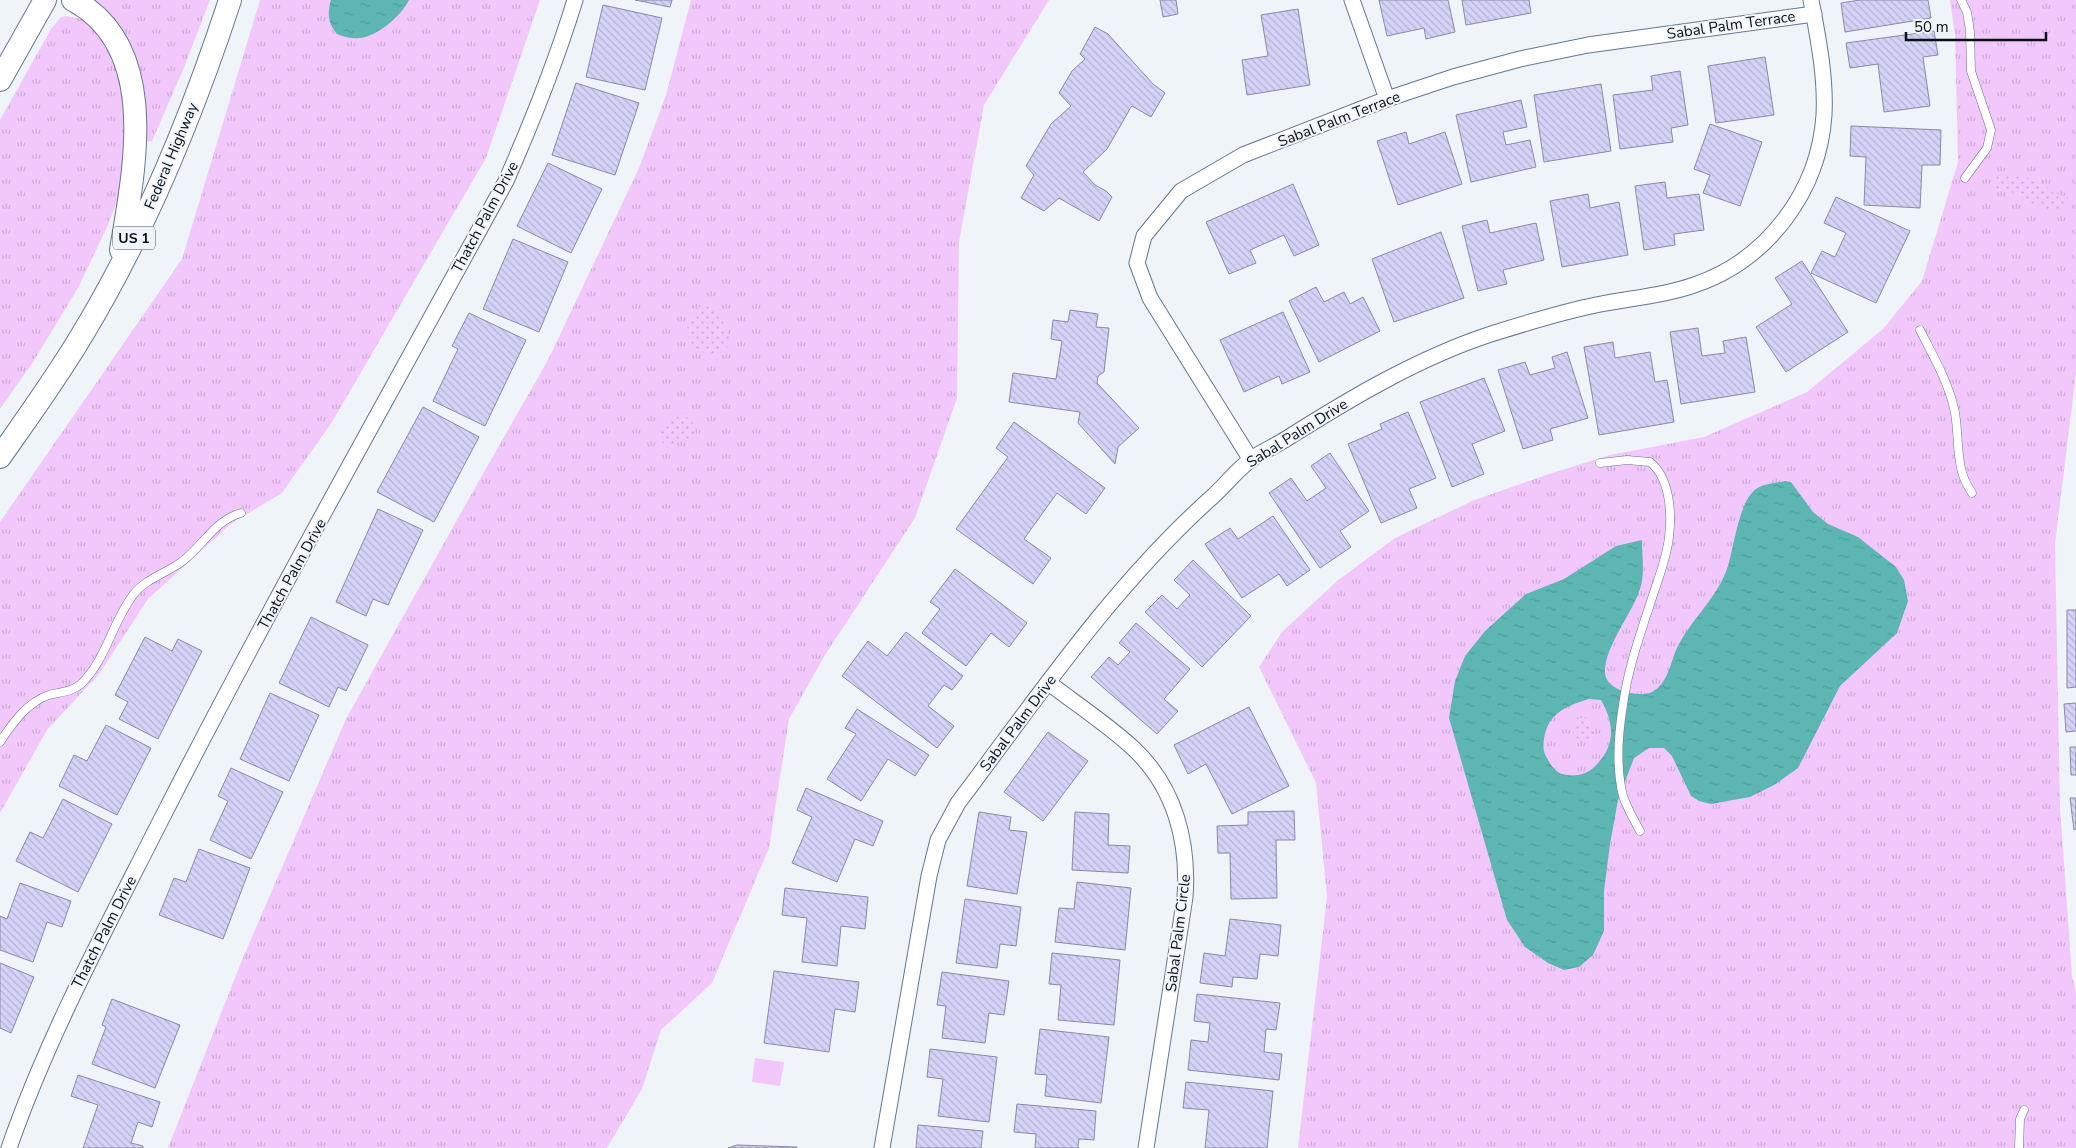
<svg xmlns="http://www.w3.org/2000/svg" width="2076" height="1148" viewBox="0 0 2076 1148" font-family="'Nunito Sans',sans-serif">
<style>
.grass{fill:url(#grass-tufts)}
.garden{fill:url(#garden-dots)}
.pitch{fill:#f2c8fc}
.water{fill:url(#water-ripples);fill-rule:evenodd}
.building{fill:url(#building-back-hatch);stroke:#8a89a7}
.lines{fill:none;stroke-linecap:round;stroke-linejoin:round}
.service-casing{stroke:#647791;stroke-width:9}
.minor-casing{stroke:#647791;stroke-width:17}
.primary-casing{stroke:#647791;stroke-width:24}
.service{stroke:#fff;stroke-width:8}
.minor{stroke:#fff;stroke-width:15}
.primary{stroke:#fff;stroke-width:22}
.labels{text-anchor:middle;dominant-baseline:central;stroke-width:4;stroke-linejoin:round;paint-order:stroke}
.shield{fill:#eff4f9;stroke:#4d545c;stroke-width:1}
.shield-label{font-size:14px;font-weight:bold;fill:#080f19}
.street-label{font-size:15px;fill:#080f19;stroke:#eff4f9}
</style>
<defs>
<pattern id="grass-tufts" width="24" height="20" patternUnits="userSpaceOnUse" patternTransform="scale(1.25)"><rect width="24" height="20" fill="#f2c8fc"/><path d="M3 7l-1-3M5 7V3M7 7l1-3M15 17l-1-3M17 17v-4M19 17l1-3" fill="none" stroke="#ceabd7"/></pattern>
<pattern id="garden-dots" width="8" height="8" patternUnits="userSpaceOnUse" patternTransform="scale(1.25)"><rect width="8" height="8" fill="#f2c8fc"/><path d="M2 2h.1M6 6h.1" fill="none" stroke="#ceabd7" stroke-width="1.8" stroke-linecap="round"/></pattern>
<pattern id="water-ripples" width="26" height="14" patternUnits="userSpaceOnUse" patternTransform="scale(1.25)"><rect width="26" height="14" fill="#5db6b2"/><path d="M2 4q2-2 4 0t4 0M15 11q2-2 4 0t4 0" fill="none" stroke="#4f9b98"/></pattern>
<pattern id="building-back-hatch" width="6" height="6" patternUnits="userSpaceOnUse" patternTransform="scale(1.25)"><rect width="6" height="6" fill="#d4d2f7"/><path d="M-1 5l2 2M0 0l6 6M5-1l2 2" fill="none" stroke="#b4b3d3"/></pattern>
</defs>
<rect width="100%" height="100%" fill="#eff4f9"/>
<g class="grass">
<path d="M 95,0 L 210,0 L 183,70 L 152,141 L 148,142 L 146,137 L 130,47 L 120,27 Z"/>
<path d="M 260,0 L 540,0 L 486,158 L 332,422 L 282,493 L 232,523 L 148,599 L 99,674 L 47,730 L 0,813 L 0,522 L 182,259 Z"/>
<path d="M 691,0 L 1049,0 L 984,105 L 959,242 L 957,398 L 915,518 L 825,655 L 789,719 L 769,848 L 712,983 L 661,1030 L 642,1089 L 607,1148 L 168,1148 L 242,960 L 346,719 L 463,509 L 548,360 L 639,168 L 666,95 Z"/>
<path d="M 1950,0 L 2076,0 L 2076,373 L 2055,544 L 2060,807 L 2072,976 L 2076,993 L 2076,1148 L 1298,1148 L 1327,897 L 1316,783 L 1259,667 L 1282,632 L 1337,581 L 1395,538 L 1472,501 L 1549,474 L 1610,455 L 1704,437 L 1807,392 L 1883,329 L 1922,281 L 1958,162 L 1955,34 Z"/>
<path d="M 66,16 L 83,19 L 100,34 L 110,53 L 128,105 L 120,194 L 107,227 L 78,288 L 33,362 L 0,409 L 0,120 L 51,29 L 61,17 Z"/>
</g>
<g class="garden">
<path d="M 2000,174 L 2035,179 L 2042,182 L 2051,192 L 2072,199 L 2070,205 C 2046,218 2040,207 2019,195 C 2012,191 2004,191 1996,188 L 1995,178 Z"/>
<path d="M 702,306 L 711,307 C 717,314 726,324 728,333 C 736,360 701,357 689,344 L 687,322 L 696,309 Z"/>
<path d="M 683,413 L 696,426 L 691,437 L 665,448 C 654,426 667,423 683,413 Z"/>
<circle cx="1583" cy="729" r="11"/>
</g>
<path class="pitch" d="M 755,1058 L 784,1062 L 780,1086 L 752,1082 Z"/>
<g class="water">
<path d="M 331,0 L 409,0 C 401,16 378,36 360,38 C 352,39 344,37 337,34 C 328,23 327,14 331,0 Z"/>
<path d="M 1785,481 L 1791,482 L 1813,512 L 1828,524 L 1858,537 L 1896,567 L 1904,580 L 1908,601 L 1897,633 L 1840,686 L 1798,768 L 1774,785 L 1750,797 L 1711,804 L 1699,801 L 1691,796 L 1672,756 L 1664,748 L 1649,748 L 1634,758 L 1618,800 L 1610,844 L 1604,891 L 1604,931 L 1593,955 L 1579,967 L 1564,970 L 1548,963 L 1525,947 L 1507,920 L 1449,718 L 1455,681 L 1465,656 L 1485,631 L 1526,594 L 1564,579 L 1616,546 L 1642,540 C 1642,556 1645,575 1640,589 C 1632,614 1604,647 1605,673 C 1606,685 1620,691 1630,693 C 1636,694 1646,695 1652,692 C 1667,684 1670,665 1676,650 C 1689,621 1718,598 1728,566 C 1734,547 1739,501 1756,489 C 1764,483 1776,483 1785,481 ZM 1589,699 L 1601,700 C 1616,726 1615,749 1592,769 C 1585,775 1572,777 1562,774 C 1555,772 1550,764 1547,758 C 1543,752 1543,746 1544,739 C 1548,713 1566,706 1589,699 Z"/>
</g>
<g class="building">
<path d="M 635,0 L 672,0 L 670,7 Z"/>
<path d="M 1160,0 L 1176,0 L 1178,14 L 1163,17 Z"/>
<path d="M 1379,0 L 1448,0 L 1455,32 L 1426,39 L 1424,28 L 1387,36 Z"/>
<path d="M 1462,0 L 1529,0 L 1531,13 L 1466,25 Z"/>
<path d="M 1860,0 L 1928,0 L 1931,18 L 1845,32 L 1841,3 Z"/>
<path d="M 603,5 L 662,18 L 645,90 L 586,77 Z"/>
<path d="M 1298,9 L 1310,85 L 1247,95 L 1242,60 L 1268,56 L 1261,15 Z"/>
<path d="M 1095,27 L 1108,34 L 1153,84 L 1165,93 L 1151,117 L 1132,106 L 1131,107 L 1107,149 L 1083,172 L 1095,185 L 1106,191 L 1112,197 L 1099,221 L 1059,198 L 1044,211 L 1021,198 L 1034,175 L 1026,166 L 1051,124 L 1071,106 L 1059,93 L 1072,71 L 1085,59 L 1080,54 Z"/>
<path d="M 1934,31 L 1938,55 L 1923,57 L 1930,106 L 1884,112 L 1878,64 L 1850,68 L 1846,43 Z"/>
<path d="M 1765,57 L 1774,115 L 1716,123 L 1708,66 Z"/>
<path d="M 1680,71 L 1688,125 L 1671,128 L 1673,142 L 1620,149 L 1613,95 L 1653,90 L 1651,76 Z"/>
<path d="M 576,83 L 639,103 L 615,175 L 552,155 Z"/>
<path d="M 1601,84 L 1611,151 L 1544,162 L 1534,95 Z"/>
<path d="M 1521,100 L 1527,127 L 1503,132 L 1506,145 L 1530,140 L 1536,167 L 1471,182 L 1456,115 Z"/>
<path d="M 1710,124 L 1762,142 L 1740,206 L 1703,193 L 1710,175 L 1694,169 Z"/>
<path d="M 1851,126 L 1941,130 L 1940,165 L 1922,165 L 1920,208 L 1864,205 L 1866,157 L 1850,156 Z"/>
<path d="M 1406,132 L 1409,144 L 1445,132 L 1462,184 L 1398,205 L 1377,141 Z"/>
<path d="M 548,163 L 602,189 L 571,253 L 517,226 Z"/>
<path d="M 1665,182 L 1667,198 L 1699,194 L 1704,230 L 1674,234 L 1675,245 L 1644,250 L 1635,186 Z"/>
<path d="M 1293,184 L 1319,245 L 1294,256 L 1284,235 L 1250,250 L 1256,263 L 1229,274 L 1206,222 Z"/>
<path d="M 1588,194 L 1590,208 L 1619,202 L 1628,255 L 1562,267 L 1550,201 Z"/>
<path d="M 1836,197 L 1910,231 L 1876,303 L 1811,273 L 1822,251 L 1835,257 L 1846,233 L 1824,223 Z"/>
<path d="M 1487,220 L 1490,233 L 1536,223 L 1544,260 L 1503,270 L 1507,284 L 1478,291 L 1462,226 Z"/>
<path d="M 1441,232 L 1464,298 L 1394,322 L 1372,259 Z"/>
<path d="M 513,239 L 568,262 L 539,332 L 483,309 Z"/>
<path d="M 1802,261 L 1848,332 L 1786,372 L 1756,327 L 1792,304 L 1775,278 Z"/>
<path d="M 1316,287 L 1324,302 L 1344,292 L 1350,304 L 1363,297 L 1380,331 L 1319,362 L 1289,301 Z"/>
<path d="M 1070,310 L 1098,314 L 1096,327 L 1109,328 L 1104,372 L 1098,376 L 1097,383 L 1139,428 L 1118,447 L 1115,464 L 1078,423 L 1080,412 L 1009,402 L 1013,373 L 1056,379 L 1062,341 L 1051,339 L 1053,320 L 1068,322 Z"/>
<path d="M 1283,312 L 1310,372 L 1282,384 L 1279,376 L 1244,392 L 1220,340 Z"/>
<path d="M 469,313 L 526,340 L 485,426 L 433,401 L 458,349 L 452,346 Z"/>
<path d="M 1698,328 L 1702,356 L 1725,353 L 1723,341 L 1746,337 L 1755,392 L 1681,404 L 1670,332 Z"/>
<path d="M 1613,342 L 1615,358 L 1650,352 L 1655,382 L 1667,380 L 1674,422 L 1599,435 L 1584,347 Z"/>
<path d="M 1567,352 L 1588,418 L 1550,429 L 1553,440 L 1523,449 L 1498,370 L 1525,362 L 1530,375 L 1555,368 L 1552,357 Z"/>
<path d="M 1484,378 L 1505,431 L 1472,444 L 1484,474 L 1452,487 L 1420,402 Z"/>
<path d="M 423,407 L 479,437 L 434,522 L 377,492 Z"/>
<path d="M 1408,412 L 1436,478 L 1409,489 L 1417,508 L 1381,523 L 1348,444 L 1382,429 L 1380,424 Z"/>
<path d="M 1014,422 L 1105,488 L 1086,514 L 1057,493 L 1024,539 L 1051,558 L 1033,584 L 956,529 L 1008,457 L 996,448 Z"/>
<path d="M 1330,453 L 1369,511 L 1340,531 L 1351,547 L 1320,568 L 1269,493 L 1291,478 L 1307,501 L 1326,488 L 1311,466 Z"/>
<path d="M 378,509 L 423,530 L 388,605 L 373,599 L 366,616 L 336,602 Z"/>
<path d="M 1273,516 L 1310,570 L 1287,586 L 1279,574 L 1242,598 L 1205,544 L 1230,528 L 1238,539 Z"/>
<path d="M 1193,560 L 1251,616 L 1202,667 L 1145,612 L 1162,595 L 1177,609 L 1190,595 L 1174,580 Z"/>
<path d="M 955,569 L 1027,623 L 1009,647 L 991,633 L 966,666 L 922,633 L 940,609 L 930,602 Z"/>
<path d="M 2067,610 L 2076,610 L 2076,687 L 2067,688 Z"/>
<path d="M 311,617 L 368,645 L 346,691 L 338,687 L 329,707 L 279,683 Z"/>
<path d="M 1136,623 L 1190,669 L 1164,699 L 1178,711 L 1157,734 L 1091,677 L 1109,657 L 1118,665 L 1130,652 L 1119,643 Z"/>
<path d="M 906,632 L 963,676 L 952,690 L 944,685 L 928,706 L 954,726 L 937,748 L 842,676 L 868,641 L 887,656 Z"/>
<path d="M 145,637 L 172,651 L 178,639 L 202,651 L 158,739 L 119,719 L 128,702 L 115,695 Z"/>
<path d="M 270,693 L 319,715 L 289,781 L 240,759 Z"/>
<path d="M 2076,703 L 2076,731 L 2066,732 L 2064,704 Z"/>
<path d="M 1249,707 L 1289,786 L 1232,814 L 1206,764 L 1188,774 L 1174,745 Z"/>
<path d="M 857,709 L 929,755 L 915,776 L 888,759 L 861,801 L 827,779 L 856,734 L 845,728 Z"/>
<path d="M 106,725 L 151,748 L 117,815 L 59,786 L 74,755 L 87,761 Z"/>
<path d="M 1048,732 L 1088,761 L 1043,821 L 1004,792 Z"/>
<path d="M 2070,747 L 2076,747 L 2076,775 L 2071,775 Z"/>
<path d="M 231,768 L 283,792 L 251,859 L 210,840 L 228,801 L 218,796 Z"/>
<path d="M 806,788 L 883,821 L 873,846 L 855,839 L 837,882 L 792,863 L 812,817 L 797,810 Z"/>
<path d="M 2070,798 L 2076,798 L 2076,829 L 2074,830 Z"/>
<path d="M 63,799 L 112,824 L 78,892 L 16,861 L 30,832 L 43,838 Z"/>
<path d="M 1294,811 L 1295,840 L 1276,840 L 1277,898 L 1231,899 L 1230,853 L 1218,853 L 1217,826 L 1248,825 L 1248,812 Z"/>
<path d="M 979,812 L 1011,817 L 1009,830 L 1027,832 L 1017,894 L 967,886 Z"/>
<path d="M 1075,812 L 1109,814 L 1108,845 L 1130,846 L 1128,873 L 1072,870 Z"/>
<path d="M 199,849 L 250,868 L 223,939 L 159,915 L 174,878 L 186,882 Z"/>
<path d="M 1077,882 L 1131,888 L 1125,950 L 1055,942 L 1059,908 L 1074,909 Z"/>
<path d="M 20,883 L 71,901 L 62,927 L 47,922 L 33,962 L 0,950 L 0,916 L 7,919 Z"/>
<path d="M 785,888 L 868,897 L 865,929 L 841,926 L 837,966 L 802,962 L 807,918 L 782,915 Z"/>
<path d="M 965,899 L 1021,907 L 1016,946 L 1000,944 L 997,968 L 956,963 Z"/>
<path d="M 1230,919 L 1281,925 L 1278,956 L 1260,954 L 1257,979 L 1233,977 L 1232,987 L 1200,983 L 1204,953 L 1225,956 Z"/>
<path d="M 1052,953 L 1120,960 L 1114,1025 L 1058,1020 L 1061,985 L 1049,984 Z"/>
<path d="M 0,963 L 34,977 L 11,1033 L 0,1028 Z"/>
<path d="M 774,971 L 859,982 L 855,1012 L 835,1009 L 829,1052 L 764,1043 Z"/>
<path d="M 942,972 L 1009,981 L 1004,1015 L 989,1013 L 985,1043 L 942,1038 L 946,1006 L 937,1005 Z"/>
<path d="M 1197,994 L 1280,1003 L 1276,1030 L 1266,1029 L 1264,1052 L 1282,1054 L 1279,1080 L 1188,1070 L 1191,1040 L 1208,1042 L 1210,1023 L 1194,1021 Z"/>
<path d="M 112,999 L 180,1025 L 155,1088 L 92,1064 L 106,1027 L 102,1025 Z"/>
<path d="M 1040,1029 L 1109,1037 L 1101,1103 L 1045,1096 L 1047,1075 L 1035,1074 Z"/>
<path d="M 930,1049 L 997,1057 L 989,1122 L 938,1116 L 943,1079 L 927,1077 Z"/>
<path d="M 78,1075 L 160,1102 L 152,1127 L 138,1122 L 131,1143 L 143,1146 L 143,1148 L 83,1148 L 98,1105 L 71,1096 Z"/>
<path d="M 1186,1082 L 1273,1091 L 1267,1148 L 1205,1148 L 1209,1110 L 1183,1108 Z"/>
<path d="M 1017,1104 L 1096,1111 L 1094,1140 L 1079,1139 L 1078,1148 L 1035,1148 L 1036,1134 L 1014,1132 Z"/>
<path d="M 918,1125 L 983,1131 L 981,1148 L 916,1148 Z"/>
<path d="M 737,1145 L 797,1147 L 797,1148 L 728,1148 Z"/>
</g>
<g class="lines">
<g class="service-casing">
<g id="service">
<path d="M 1961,0 L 1967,12 L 1970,31 L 1971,71 L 1991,130 L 1987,148 L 1965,178"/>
<path d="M 1920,330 C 1933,356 1947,379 1954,408 C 1959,429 1956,451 1962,472 C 1964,480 1968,487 1972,493"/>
<path d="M 1600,463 L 1627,460 L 1650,462 C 1670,478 1672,513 1669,537 C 1667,556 1660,574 1654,592 C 1642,629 1628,667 1623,705 C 1618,735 1616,768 1623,796 C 1627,808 1634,820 1640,831"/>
<path d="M 0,742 C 12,724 27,702 49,695 C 60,692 72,692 81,684 C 106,660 112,623 133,595 C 144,580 164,574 180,563 C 203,547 213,521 241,513"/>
<path d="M 2019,1148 L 2020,1119 L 2024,1110"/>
</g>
</g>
<g class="minor-casing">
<g id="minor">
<path d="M 1352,0 L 1387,99"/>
<path d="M 1251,460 L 1150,298 L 1137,263 L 1144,236 L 1181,191 L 1243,155 L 1387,99 L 1453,77 L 1520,59 L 1588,45 L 1814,14"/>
<path d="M 1049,683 C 1076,704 1107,724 1133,748 C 1175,787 1189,842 1185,897 L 1146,1148"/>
<path d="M 9,1148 C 49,1033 108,925 163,816 C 272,602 391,392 506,181 C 532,122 556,62 575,0"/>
<path d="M 882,1148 L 929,876 L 938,840 L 958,803 C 1037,698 1112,587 1211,498 C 1225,486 1237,469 1253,458 C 1263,451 1275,446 1286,439 C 1351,398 1418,358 1491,334 C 1526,323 1561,312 1596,305 C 1630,298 1664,296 1697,284 C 1768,259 1819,191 1824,115 C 1826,77 1818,37 1811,0"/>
</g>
</g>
<g class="primary-casing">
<g id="primary">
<path d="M 73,0 C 161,47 134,170 121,250"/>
<path d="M 0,80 L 45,0"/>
<path d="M 0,457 C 28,417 57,377 82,335 C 145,231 192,116 230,0"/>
</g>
</g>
<use href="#service" class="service"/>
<use href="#minor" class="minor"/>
<use href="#primary" class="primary"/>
</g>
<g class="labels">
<rect class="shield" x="113" y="226.5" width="42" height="23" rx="4"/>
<g class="shield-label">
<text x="134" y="238">US 1</text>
</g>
<g class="street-label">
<text transform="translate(1731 25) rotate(-8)">Sabal Palm Terrace</text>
<text transform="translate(1339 119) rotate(-21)">Sabal Palm Terrace</text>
<text transform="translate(171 156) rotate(-67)">Federal Highway</text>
<text transform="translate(485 217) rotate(-62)">Thatch Palm Drive</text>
<text transform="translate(1297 433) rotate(-32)">Sabal Palm Drive</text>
<text transform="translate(292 574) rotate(-61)">Thatch Palm Drive</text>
<text transform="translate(1018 723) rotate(-53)">Sabal Palm Drive</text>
<text transform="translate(104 932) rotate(-63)">Thatch Palm Drive</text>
<text transform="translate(1178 933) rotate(-83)">Sabal Palm Circle</text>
</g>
</g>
<path d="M1906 32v8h140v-8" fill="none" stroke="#080f19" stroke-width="2.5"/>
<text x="1914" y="32" font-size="15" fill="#080f19" stroke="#eff4f9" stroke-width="4" paint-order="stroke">50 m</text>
</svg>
